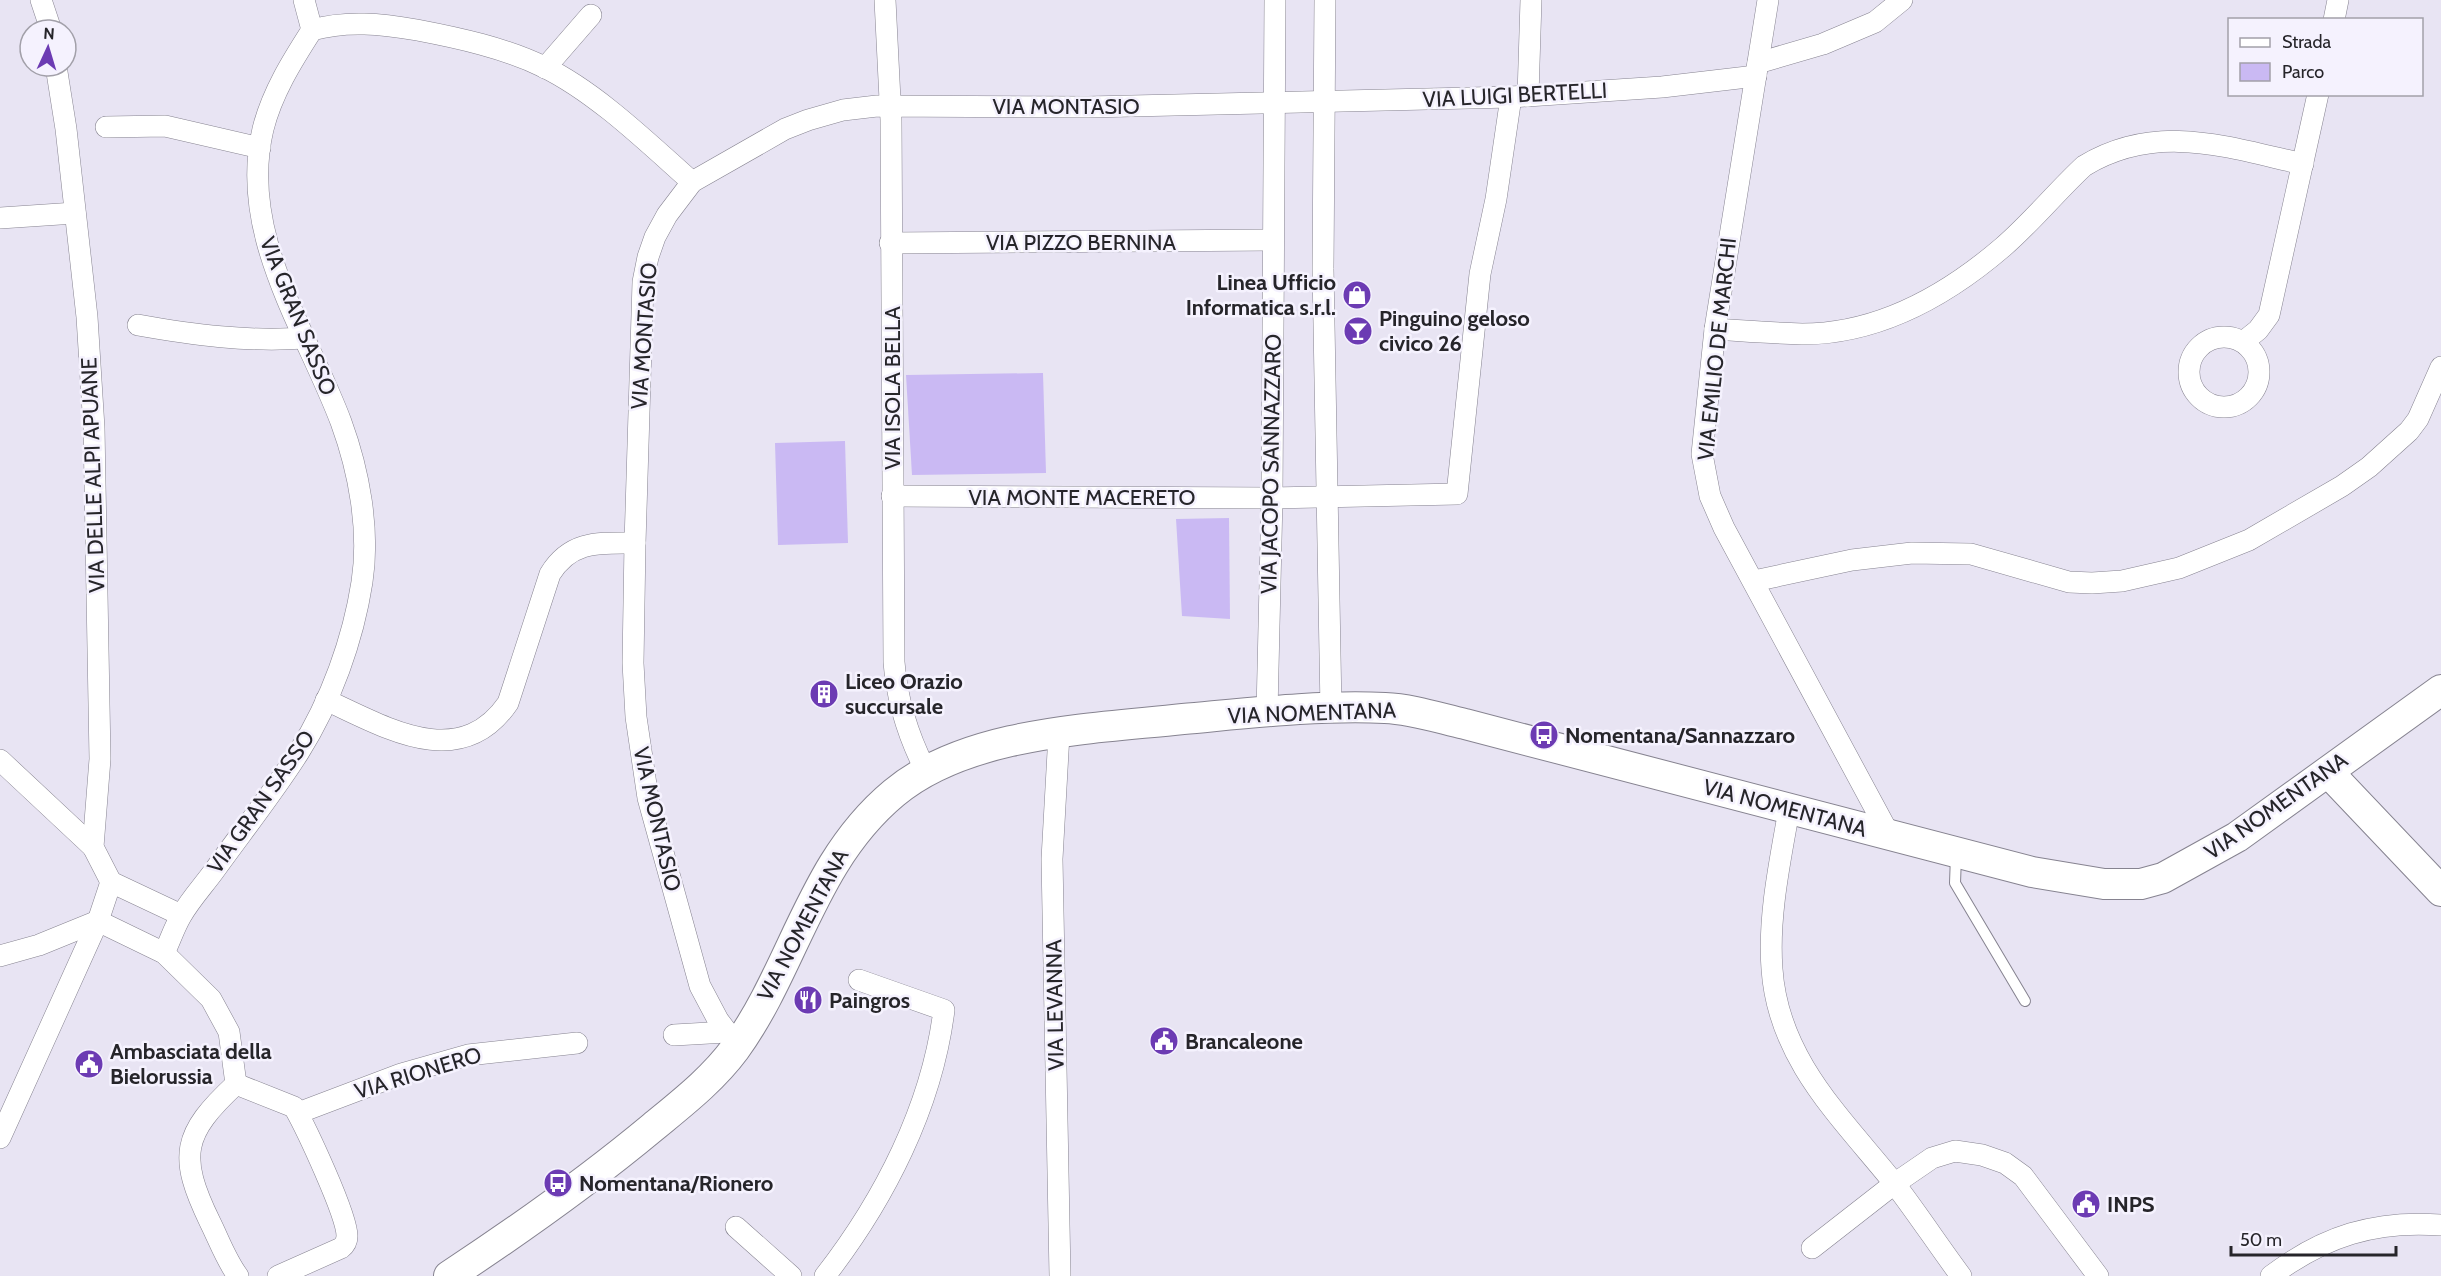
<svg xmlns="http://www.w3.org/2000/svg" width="2441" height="1276" viewBox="0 0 2441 1276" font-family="Cabin,sans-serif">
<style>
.green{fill:#cab9f3}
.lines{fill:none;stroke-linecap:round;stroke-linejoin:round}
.lane-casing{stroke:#868390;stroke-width:12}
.street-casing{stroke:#868390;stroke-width:22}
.secondary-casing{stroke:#868390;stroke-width:32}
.lane{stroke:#fff;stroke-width:10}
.street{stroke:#fff;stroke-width:21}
.secondary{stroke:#fff;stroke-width:30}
.labels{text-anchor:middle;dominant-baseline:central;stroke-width:5;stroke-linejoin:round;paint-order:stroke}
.street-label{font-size:22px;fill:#26252a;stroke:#f5f2fe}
.poi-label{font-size:22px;font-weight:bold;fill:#26252a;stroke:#f5f2fe;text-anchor:start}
</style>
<rect width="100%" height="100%" fill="#e8e4f3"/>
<g class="green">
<path d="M 1043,373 L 1046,473 L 912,475 L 906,375 Z"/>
<path d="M 845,441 L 848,543 L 778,545 L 775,443 Z"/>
<path d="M 1229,518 L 1230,619 L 1182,616 L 1176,519 Z"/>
</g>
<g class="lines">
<g class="lane-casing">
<path id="lane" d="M 1956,856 L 1955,883 L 2025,1001"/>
</g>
<g class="street-casing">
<g id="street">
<path d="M 41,0 L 51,30"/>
<path d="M 304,0 L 312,30"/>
<path d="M 885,0 L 891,120 L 894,662 C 897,701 908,736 926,771"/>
<path d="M 1325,0 L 1323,269 L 1331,709"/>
<path d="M 1768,0 L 1715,329 L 1702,454 L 1710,496 L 1724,528 L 1890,836"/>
<path d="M 2334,20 L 2338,0"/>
<path d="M 1758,63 L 1823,44 L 1875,22 L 1902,0"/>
<path d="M 56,66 L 66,129 L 87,317 L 94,428 L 100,759 L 93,847 L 111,882"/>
<path d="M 545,68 L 591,15"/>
<path d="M 1528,96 L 1531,0"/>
<path d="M 106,127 L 165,126 L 260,148"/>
<path d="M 0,218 L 75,213"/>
<path d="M 890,243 L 1272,240"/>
<path d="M 138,325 C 194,335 247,342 305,338"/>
<path d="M 1715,329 C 1743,331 1773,333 1802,334 C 1879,334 1946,296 2003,247 C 2032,222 2056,192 2084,166 C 2157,122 2226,147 2303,164"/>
<circle cx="2224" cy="372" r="35"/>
<path d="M 2243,342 L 2258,330 L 2269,315 L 2318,94"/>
<path d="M 892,496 L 1272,498 L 1457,494 L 1480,274 L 1496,199 L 1511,97"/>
<path d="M 1754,581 L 1852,560 L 1912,553 L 1971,554 L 2069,582 L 2092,583 L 2122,581 L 2179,568 L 2249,540 L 2342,486 L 2369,467 L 2409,431 L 2418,419 L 2441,367"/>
<path d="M 326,700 C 385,727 460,773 508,703 L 550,574 C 571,540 599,543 635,543"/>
<path d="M 1267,712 L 1272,498 L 1275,0"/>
<path d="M 1059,734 L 1052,859 L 1060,1276"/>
<path d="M 0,760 L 93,847"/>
<path d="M 1789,810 C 1780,861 1768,917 1772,969 C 1778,1059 1841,1117 1894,1183 C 1917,1213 1938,1245 1961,1276"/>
<path d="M 111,882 L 181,915"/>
<path d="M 98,921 L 164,953 L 211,999 L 229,1032 L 236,1084"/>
<path d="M 164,953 C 170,941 174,928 181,916 C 190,900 203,886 214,871 C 242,832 273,793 299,752 C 331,701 353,640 362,582 C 370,530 359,471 341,422 C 306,329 238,234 263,129 C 272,93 292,61 312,30 C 347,20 382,24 417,30 C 459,38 505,48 544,67 C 597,93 648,143 692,182"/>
<path d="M 0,956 L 39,945 L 98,921"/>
<path d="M 674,1035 L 727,1032"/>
<path d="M 737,1045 L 718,1020 L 700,986 L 648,798 L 636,717 L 633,663 L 635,543 L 643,282 L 648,257 L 655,237 L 667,215 L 692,182 L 785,129 L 808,120 L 843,110 L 877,106 L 1088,107 L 1511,97 L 1662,87 L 1756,76"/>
<path d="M 298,1113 L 401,1074 L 468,1055 L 577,1043"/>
<path d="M 0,1138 L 98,921 L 111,882"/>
<path d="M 736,1227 L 791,1276"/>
<path d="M 1812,1248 L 1894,1184 L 1932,1158 L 1955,1151 L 1982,1155 L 2005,1163 L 2023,1176 L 2098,1276"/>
<path d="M 238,1276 C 226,1260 219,1240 210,1222 C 178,1156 182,1134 236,1084 L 294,1107 C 306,1128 347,1215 347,1236 C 347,1242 345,1245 341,1248 L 278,1276"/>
<path d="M 825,1276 C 884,1200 932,1107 944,1010 L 859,980"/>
<path d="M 2271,1276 C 2324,1236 2375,1220 2441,1225"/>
</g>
</g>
<g class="secondary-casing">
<g id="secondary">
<path d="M 2328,772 L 2441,891"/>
<path d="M 449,1276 C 519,1230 588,1181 653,1127 C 682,1103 712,1080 735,1049 C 795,966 811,862 894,793 C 967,732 1091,729 1183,719 C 1250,713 1318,705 1385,708 C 1412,709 1439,718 1465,724 L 2032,872 L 2104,884 L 2141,884 L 2163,878 L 2237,837 L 2441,690"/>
</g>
</g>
<use href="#lane" class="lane"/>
<use href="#street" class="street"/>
<use href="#secondary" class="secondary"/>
</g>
<defs>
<g id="shop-disc" transform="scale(1.5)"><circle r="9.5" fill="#6c3bb3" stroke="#f5f2fe"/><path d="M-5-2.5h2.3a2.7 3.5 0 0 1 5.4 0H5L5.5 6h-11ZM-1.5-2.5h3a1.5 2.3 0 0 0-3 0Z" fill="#fff"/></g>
<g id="bar-disc" transform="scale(1.5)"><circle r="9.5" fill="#6c3bb3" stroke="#f5f2fe"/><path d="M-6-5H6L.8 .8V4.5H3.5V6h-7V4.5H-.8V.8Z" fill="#fff"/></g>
<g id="building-disc" transform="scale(1.5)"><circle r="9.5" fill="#6c3bb3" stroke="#f5f2fe"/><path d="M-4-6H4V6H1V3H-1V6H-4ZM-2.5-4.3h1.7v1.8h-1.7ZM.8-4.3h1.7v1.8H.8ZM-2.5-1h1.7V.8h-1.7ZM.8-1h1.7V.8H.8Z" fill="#fff"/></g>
<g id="bus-disc" transform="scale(1.5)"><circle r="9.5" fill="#6c3bb3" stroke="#f5f2fe"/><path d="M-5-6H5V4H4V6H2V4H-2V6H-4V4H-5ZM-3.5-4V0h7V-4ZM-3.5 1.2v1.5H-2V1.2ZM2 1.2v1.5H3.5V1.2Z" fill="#fff"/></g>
<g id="restaurant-disc" transform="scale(1.5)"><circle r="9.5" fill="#6c3bb3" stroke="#f5f2fe"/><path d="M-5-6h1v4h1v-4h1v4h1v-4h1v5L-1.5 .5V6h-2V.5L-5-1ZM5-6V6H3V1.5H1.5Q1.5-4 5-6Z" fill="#fff"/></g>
<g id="civic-disc" transform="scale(1.5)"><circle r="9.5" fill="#6c3bb3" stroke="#f5f2fe"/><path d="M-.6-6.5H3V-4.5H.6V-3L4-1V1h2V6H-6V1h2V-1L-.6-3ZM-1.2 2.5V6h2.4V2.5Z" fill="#fff"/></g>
</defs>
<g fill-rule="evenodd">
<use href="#shop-disc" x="1357" y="295"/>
<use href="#bar-disc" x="1358" y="331"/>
<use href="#building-disc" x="824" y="694"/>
<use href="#bus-disc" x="1544" y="735"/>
<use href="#restaurant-disc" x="808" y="1000"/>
<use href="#civic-disc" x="1164" y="1041"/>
<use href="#civic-disc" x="89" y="1064"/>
<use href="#bus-disc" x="558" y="1183"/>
<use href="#civic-disc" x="2086" y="1204"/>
</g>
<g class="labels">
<g class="street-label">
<text transform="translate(1515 95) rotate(-3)">VIA LUIGI BERTELLI</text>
<text x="1066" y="106">VIA MONTASIO</text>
<text x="1081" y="242">VIA PIZZO BERNINA</text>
<text transform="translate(298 316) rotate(68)">VIA GRAN SASSO</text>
<text transform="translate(644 336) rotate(-86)">VIA MONTASIO</text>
<text transform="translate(1717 349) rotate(-84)">VIA EMILIO DE MARCHI</text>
<text transform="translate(892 388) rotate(-90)">VIA ISOLA BELLA</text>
<text transform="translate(1271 464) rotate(-89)">VIA JACOPO SANNAZZARO</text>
<text transform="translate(93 475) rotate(-92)">VIA DELLE ALPI APUANE</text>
<text x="1082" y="497">VIA MONTE MACERETO</text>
<text transform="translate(1312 713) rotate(-2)">VIA NOMENTANA</text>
<text transform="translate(261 802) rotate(-55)">VIA GRAN SASSO</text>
<text transform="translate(2276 806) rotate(-35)">VIA NOMENTANA</text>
<text transform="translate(1785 808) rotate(15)">VIA NOMENTANA</text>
<text transform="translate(657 819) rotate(77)">VIA MONTASIO</text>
<text transform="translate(803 925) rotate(-62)">VIA NOMENTANA</text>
<text transform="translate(1055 1005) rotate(-91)">VIA LEVANNA</text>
<text transform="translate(418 1073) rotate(-17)">VIA RIONERO</text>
</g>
<g class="poi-label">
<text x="1336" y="282" text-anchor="end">Linea Ufficio<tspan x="1336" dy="25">Informatica s.r.l.</tspan></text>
<text x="1379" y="318">Pinguino geloso<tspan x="1379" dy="25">civico 26</tspan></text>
<text x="845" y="681">Liceo Orazio<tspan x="845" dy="25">succursale</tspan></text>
<text x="1565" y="735">Nomentana/Sannazzaro</text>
<text x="829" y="1000">Paingros</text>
<text x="1185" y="1041">Brancaleone</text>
<text x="110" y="1051">Ambasciata della<tspan x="110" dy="25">Bielorussia</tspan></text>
<text x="579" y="1183">Nomentana/Rionero</text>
<text x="2107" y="1204">INPS</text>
</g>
</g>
<rect x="2228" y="18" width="195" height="78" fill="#f5f2fe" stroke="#a2a0a9" stroke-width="1.5"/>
<rect x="2240" y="38" width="30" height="9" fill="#ffffff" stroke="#a2a0a9" stroke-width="1.5"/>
<text x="2282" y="48" font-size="18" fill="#26252a">Strada</text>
<rect x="2240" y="63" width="30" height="18" fill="#cab9f3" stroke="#a2a0a9" stroke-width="1.5"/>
<text x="2282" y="78" font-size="18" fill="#26252a">Parco</text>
<g transform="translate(48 48) rotate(4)"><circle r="28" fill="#f5f2fe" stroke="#a2a0a9" stroke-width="1.5"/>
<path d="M0-4.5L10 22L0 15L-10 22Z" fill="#6c3bb3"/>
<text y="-9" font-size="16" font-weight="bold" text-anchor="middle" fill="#26252a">N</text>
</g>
<path d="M2231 1246v9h165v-9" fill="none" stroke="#26252a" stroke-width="3"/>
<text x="2240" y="1246" font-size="18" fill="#26252a" stroke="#f5f2fe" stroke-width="4.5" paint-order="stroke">50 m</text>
</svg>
